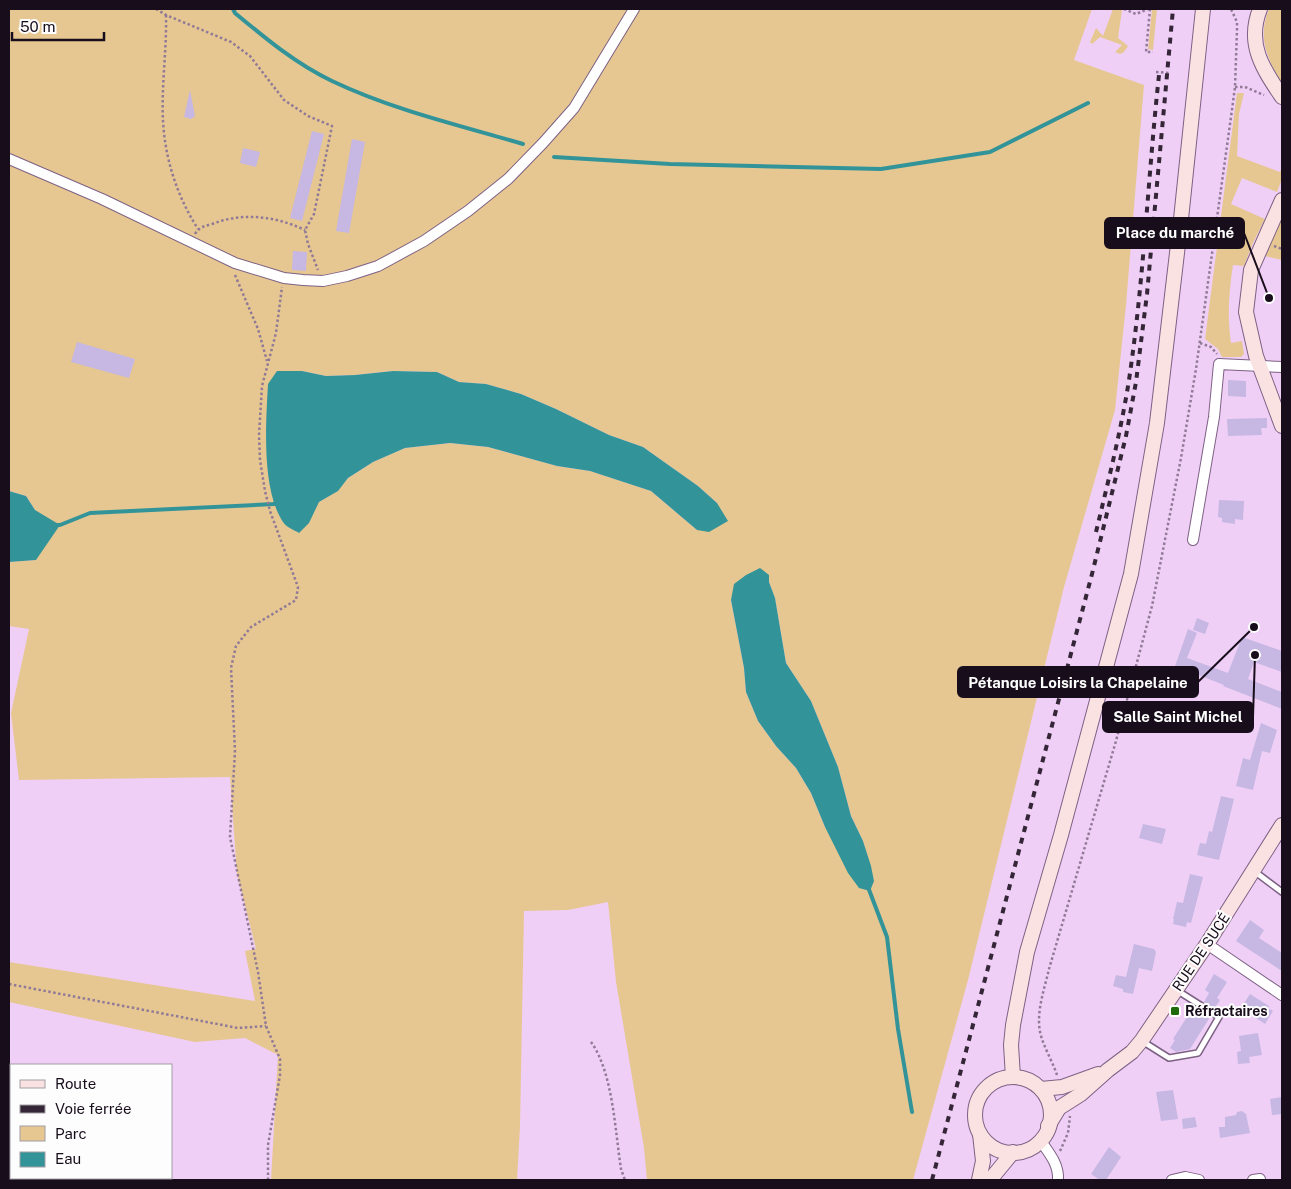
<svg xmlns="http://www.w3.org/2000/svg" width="1291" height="1189" viewBox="0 0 1291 1189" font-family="'Public Sans',sans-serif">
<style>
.green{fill:#e6c792;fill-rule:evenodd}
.water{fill:#329499}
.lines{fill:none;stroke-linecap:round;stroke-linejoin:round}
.stream{stroke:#329499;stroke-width:4}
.building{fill:#c6b7e3}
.lane-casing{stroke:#7d6184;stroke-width:8}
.street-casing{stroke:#7d6184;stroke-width:12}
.secondary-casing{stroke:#7d6184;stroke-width:16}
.path{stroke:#917a96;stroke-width:2.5;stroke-dasharray:2.5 2.5;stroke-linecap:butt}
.lane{stroke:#fff;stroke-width:5}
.street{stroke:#fff;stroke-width:10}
.secondary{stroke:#fbe2e2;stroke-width:14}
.rail{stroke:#342637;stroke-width:4;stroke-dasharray:6 6;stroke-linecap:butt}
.poi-dot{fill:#1f6a09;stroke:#fdfdfd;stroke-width:2}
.labels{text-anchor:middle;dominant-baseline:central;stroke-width:4;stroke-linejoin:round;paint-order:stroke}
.street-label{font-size:14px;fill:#180d1b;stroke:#fdfdfd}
.poi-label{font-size:14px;font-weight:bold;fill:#180d1b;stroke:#fdfdfd;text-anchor:start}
.leader{fill:none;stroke:#180d1b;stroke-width:2}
.callout-dot{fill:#180d1b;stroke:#fdfdfd;stroke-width:2}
.callout{fill:#180d1b;stroke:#180d1b;stroke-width:2}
.callout-label{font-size:15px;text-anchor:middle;font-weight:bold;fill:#fff}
</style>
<rect width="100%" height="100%" fill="#f0cff7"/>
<g class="green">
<path d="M 9,9 L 1092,9 L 1074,60 L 1144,85 L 1126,305 L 1115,410 L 1064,587 L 968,980 L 913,1180 L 647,1180 L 644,1148 L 616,982 L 608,902 L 568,910 L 524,911 L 520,1127 L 517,1180 L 271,1180 L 278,1055 L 245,1038 L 195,1042 L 9,1002 L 9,962 L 255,1001 L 245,951 L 256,949 L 237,874 L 230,777 L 19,780 L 11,713 L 29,629 L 9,626 L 9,562 L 36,560 L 35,510 L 26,496 L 9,491 ZM 302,371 L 326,376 L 355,375 L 393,371 L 437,372 L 459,382 L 486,384 L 521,394 L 556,409 L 609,435 L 643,447 L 698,486 L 717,503 L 697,530 L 651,491 L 590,471 L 557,466 L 488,447 L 450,443 L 405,448 L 373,462 L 348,478 L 337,491 L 319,502 ZM 769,575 L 769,582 L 775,598 L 786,663 L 811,701 L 838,767 L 851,816 L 863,841 L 874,881 L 825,827 L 811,793 L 796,768 L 776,746 L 758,721 L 746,692 L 744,668 L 731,600 Z"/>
<path d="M 1113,9 L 1122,10 L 1118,38 L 1128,46 L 1124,52 L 1120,54 L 1115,52 L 1122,45 L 1100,37 L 1092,44 L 1090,42 L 1096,28 L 1103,36 Z"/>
<path d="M 1152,9 L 1157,9 L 1153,50 L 1148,49 Z"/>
<path d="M 1269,9 L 1282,9 L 1282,83 C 1267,59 1257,37 1269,9 Z"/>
<path d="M 1237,93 L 1244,93 L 1239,114 L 1237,156 L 1280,172 L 1282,167 L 1282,179 L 1277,192 L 1242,178 L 1231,204 L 1265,219 L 1253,243 L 1244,266 L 1233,265 C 1229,291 1227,316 1231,343 L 1242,341 L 1244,354 L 1241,357 L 1222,357 L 1218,349 L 1205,339 Z"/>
<path d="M 1282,218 L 1282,260 L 1265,256 Z"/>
</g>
<g class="water">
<path d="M 277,371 L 302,371 L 326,376 L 355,375 L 393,371 L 437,372 L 459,382 L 486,384 L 521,394 L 556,409 L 609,435 L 643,447 L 698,486 L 717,503 L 728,521 L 709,532 L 697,530 L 651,491 L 590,471 L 557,466 L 488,447 L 450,443 L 405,448 L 373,462 L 348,478 L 338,491 L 319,502 L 309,523 L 299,533 C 294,530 286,527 283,522 C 261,489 266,422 268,384 Z"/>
<path d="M 9,491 L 26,496 L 35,510 L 60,525 L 36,560 L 9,562 Z"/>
<path d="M 760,568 L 769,575 L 769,582 L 775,598 L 786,663 L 811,701 L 838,767 L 851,816 L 863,841 L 871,866 L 874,881 L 870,891 L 859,888 L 848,873 L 825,827 L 811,793 L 796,768 L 776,746 L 758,721 L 746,692 L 744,668 L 731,600 L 734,584 L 746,575 Z"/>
</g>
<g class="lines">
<g class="stream">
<path d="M 233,9 L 235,13 C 265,38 296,64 332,81 C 393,110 458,125 523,144"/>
<path d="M 554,157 L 670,164 L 881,169 L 990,152 L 1088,103"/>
<path d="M 55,525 L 60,525 L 90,513 L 274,504 L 277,502"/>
<path d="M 868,887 L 887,937 L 898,1029 L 912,1112"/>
</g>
</g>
<g class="building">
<path d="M 190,90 L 195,116 L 191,119 L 184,117 Z"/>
<path d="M 312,131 L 324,134 L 302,221 L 290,218 Z"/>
<path d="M 352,139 L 365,142 L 349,233 L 336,231 Z"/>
<path d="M 243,148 L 260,152 L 256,167 L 240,163 Z"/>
<path d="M 293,251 L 307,252 L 306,271 L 292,270 Z"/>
<path d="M 77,342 L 135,359 L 129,378 L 71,362 Z"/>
<path d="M 1228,380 L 1246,381 L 1246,397 L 1228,396 Z"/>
<path d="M 1267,418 L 1267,428 L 1261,428 L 1262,435 L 1228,436 L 1227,419 Z"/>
<path d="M 1219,500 L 1244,501 L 1243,520 L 1235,519 L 1235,524 L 1222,522 L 1222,518 L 1218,517 Z"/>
<path d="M 1197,618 L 1209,623 L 1205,634 L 1193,630 Z"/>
<path d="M 1188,629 L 1197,633 L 1187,658 L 1228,673 L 1242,637 L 1282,651 L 1282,672 L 1254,662 L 1248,679 L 1282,692 L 1282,709 L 1223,686 L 1224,685 L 1183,669 L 1181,675 L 1173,672 Z"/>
<path d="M 1261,723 L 1277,730 L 1270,753 L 1262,751 L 1253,790 L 1236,786 L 1243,758 L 1250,760 Z"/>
<path d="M 1221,796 L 1234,799 L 1219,860 L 1197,855 L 1200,843 L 1206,844 L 1209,831 L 1212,832 Z"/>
<path d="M 1143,824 L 1166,829 L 1162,844 L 1139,838 Z"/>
<path d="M 1190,874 L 1203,877 L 1191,923 L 1187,922 L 1186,927 L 1173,924 L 1174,919 L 1173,919 L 1177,902 L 1183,903 Z"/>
<path d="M 1250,920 L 1264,930 L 1259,938 L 1282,953 L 1282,971 L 1236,941 Z"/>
<path d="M 1134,944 L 1154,949 L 1156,952 L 1152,971 L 1139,968 L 1133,994 L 1123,992 L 1123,989 L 1113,986 L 1116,975 L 1126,977 Z"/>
<path d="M 1214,974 L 1227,982 L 1217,998 L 1220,1000 L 1214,1009 L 1204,1002 L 1209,993 L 1212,995 L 1205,990 Z"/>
<path d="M 1250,994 L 1269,1006 L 1268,1008 L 1273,1011 L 1265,1024 L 1241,1008 Z"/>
<path d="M 1194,1006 L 1210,1017 L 1190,1049 L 1176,1052 L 1170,1048 L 1175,1040 L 1173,1039 Z"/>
<path d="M 1258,1033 L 1262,1055 L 1249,1057 L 1250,1063 L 1238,1064 L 1237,1052 L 1241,1051 L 1239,1036 Z"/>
<path d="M 1173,1090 L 1178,1119 L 1161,1121 L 1156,1092 Z"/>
<path d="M 1282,1097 L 1282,1114 L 1272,1115 L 1270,1099 Z"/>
<path d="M 1242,1111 L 1246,1114 L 1250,1133 L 1220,1138 L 1219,1127 L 1225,1127 L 1225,1117 L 1236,1115 L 1237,1112 Z"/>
<path d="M 1195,1117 L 1197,1127 L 1183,1129 L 1182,1119 Z"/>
<path d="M 1109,1147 L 1121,1157 L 1106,1180 L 1100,1180 L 1091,1174 Z"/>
</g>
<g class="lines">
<g class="lane-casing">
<g id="lane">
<path d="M 1254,871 L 1282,892"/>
<path d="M 1142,1041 L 1169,1058 L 1198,1053 L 1219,1017 L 1178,991"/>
</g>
</g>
<g class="street-casing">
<g id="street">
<path d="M 9,159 L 102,199 L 235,263 L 284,278 L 303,280 L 323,281 L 347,276 L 378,266 L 424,241 L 468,211 L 508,179 L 543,143 L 574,108 L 634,9"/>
<path d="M 1193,540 L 1214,417 L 1219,364 L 1282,367"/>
<path d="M 1207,944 L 1282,995"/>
<path d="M 1040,1140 C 1049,1153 1059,1164 1058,1180"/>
<path d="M 1172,1180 L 1185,1177 L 1199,1180"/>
<path d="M 1253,1180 L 1260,1179"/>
</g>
</g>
<g class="secondary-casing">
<g id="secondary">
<path d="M 1260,9 C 1246,44 1263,69 1282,97"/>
<path d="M 1282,200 L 1251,270 L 1246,312 L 1256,356 L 1282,426"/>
<path d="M 1013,1077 L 1011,1045 L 1013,1025 L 1027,952 L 1061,835 L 1131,574 L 1157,423 L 1181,219 L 1203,9"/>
<circle cx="1013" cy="1115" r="38"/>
<path d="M 1041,1089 L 1062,1087 L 1098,1074"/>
<path d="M 1048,1126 L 1059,1108 L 1081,1094 L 1108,1070 L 1132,1052 L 1142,1040 L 1207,944 L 1282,825"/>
<path d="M 979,1180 L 983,1161 L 980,1134"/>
<path d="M 990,1180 L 1013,1152"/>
</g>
</g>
<g class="path">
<path d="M 156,9 L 166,15 L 231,42 L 250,56 L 284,100 L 308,116 L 332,126 L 314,214 L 305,230 L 308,244 L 318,270"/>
<path d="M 1124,9 L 1136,14 L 1148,9"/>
<path d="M 1150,9 L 1146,52 L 1153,52"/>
<path d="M 166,15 C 167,59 158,104 166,147 C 171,176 182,204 198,229"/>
<path d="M 1156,72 L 1170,73"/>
<path d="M 1235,87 L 1245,87 L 1264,95"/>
<path d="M 195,234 C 199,227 205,226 212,224 C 243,212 275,216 305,230"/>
<path d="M 1274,246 L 1282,249"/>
<path d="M 235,275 L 258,329 L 267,361"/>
<path d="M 1200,343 L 1211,347 L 1217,354"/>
<path d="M 9,984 L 238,1028 L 266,1026"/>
<path d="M 591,1042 C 613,1072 615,1131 621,1169 L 625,1180"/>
<path d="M 1057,1075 C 1053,1063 1046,1051 1042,1039 C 1034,1017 1044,991 1049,969 L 1116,741 L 1152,606 L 1181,458 L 1196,369 L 1231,117 L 1235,87 L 1237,30 L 1237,22 L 1231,9"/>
<path d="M 1060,1151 L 1068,1133 L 1070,1116"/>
<path d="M 268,1180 L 268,1145 L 280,1075 L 280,1059 L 266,1026 L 258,972 L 230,837 L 235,751 L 231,668 L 236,646 L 251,627 L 296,600 L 298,587 L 270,511 L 265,491 L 260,460 L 259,435 L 262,386 L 276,333 L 282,287"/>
</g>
<use href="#lane" class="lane"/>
<use href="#street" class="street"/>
<use href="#secondary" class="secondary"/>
<g class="rail">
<path d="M 1096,532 C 1108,482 1121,431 1129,380 C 1144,279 1148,176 1159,75"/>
<path d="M 932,1180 L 1092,574 L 1126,436 L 1136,382 L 1147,294 L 1173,9"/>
</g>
</g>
<rect class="poi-dot" x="1170" y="1006" width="10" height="10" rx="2.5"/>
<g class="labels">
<g class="street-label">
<text transform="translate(1201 952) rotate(-56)">RUE DE SUCÉ</text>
</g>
<g class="poi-label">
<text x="1185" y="1011">Réfractaires</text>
</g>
</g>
<path class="leader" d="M1269 298L1244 233M1254 627L1198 682M1255 655L1253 717"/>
<g class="callout-dot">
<circle cx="1269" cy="298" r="5"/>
<circle cx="1254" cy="627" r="5"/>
<circle cx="1255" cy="655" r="5"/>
</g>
<g class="callout">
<rect x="1105" y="218" width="139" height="30" rx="5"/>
<rect x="958" y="667" width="240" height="30" rx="5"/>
<rect x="1103" y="702" width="150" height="30" rx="5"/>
</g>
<g class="callout-label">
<text x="1175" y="238">Place du marché</text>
<text x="1078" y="688">Pétanque Loisirs la Chapelaine</text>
<text x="1178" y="722">Salle Saint Michel</text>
</g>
<rect width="1291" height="1189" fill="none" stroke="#180d1b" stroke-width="20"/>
<rect x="10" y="1064" width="162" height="115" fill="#fdfdfd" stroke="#a19da3"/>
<rect x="20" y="1080" width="25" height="8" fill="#fbe2e2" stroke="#a19da3"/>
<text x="55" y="1089" font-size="15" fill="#180d1b">Route</text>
<rect x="20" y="1105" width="25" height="8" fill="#342637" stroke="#a19da3"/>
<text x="55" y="1114" font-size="15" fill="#180d1b">Voie ferrée</text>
<rect x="20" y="1126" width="25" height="15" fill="#e6c792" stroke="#a19da3"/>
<text x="55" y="1139" font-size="15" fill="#180d1b">Parc</text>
<rect x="20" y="1152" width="25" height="15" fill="#329499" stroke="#a19da3"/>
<text x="55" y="1164" font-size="15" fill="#180d1b">Eau</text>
<path d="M12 32v8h92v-8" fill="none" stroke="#180d1b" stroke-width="2.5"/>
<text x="20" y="32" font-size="15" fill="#180d1b" stroke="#fdfdfd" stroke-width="4" paint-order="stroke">50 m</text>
</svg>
